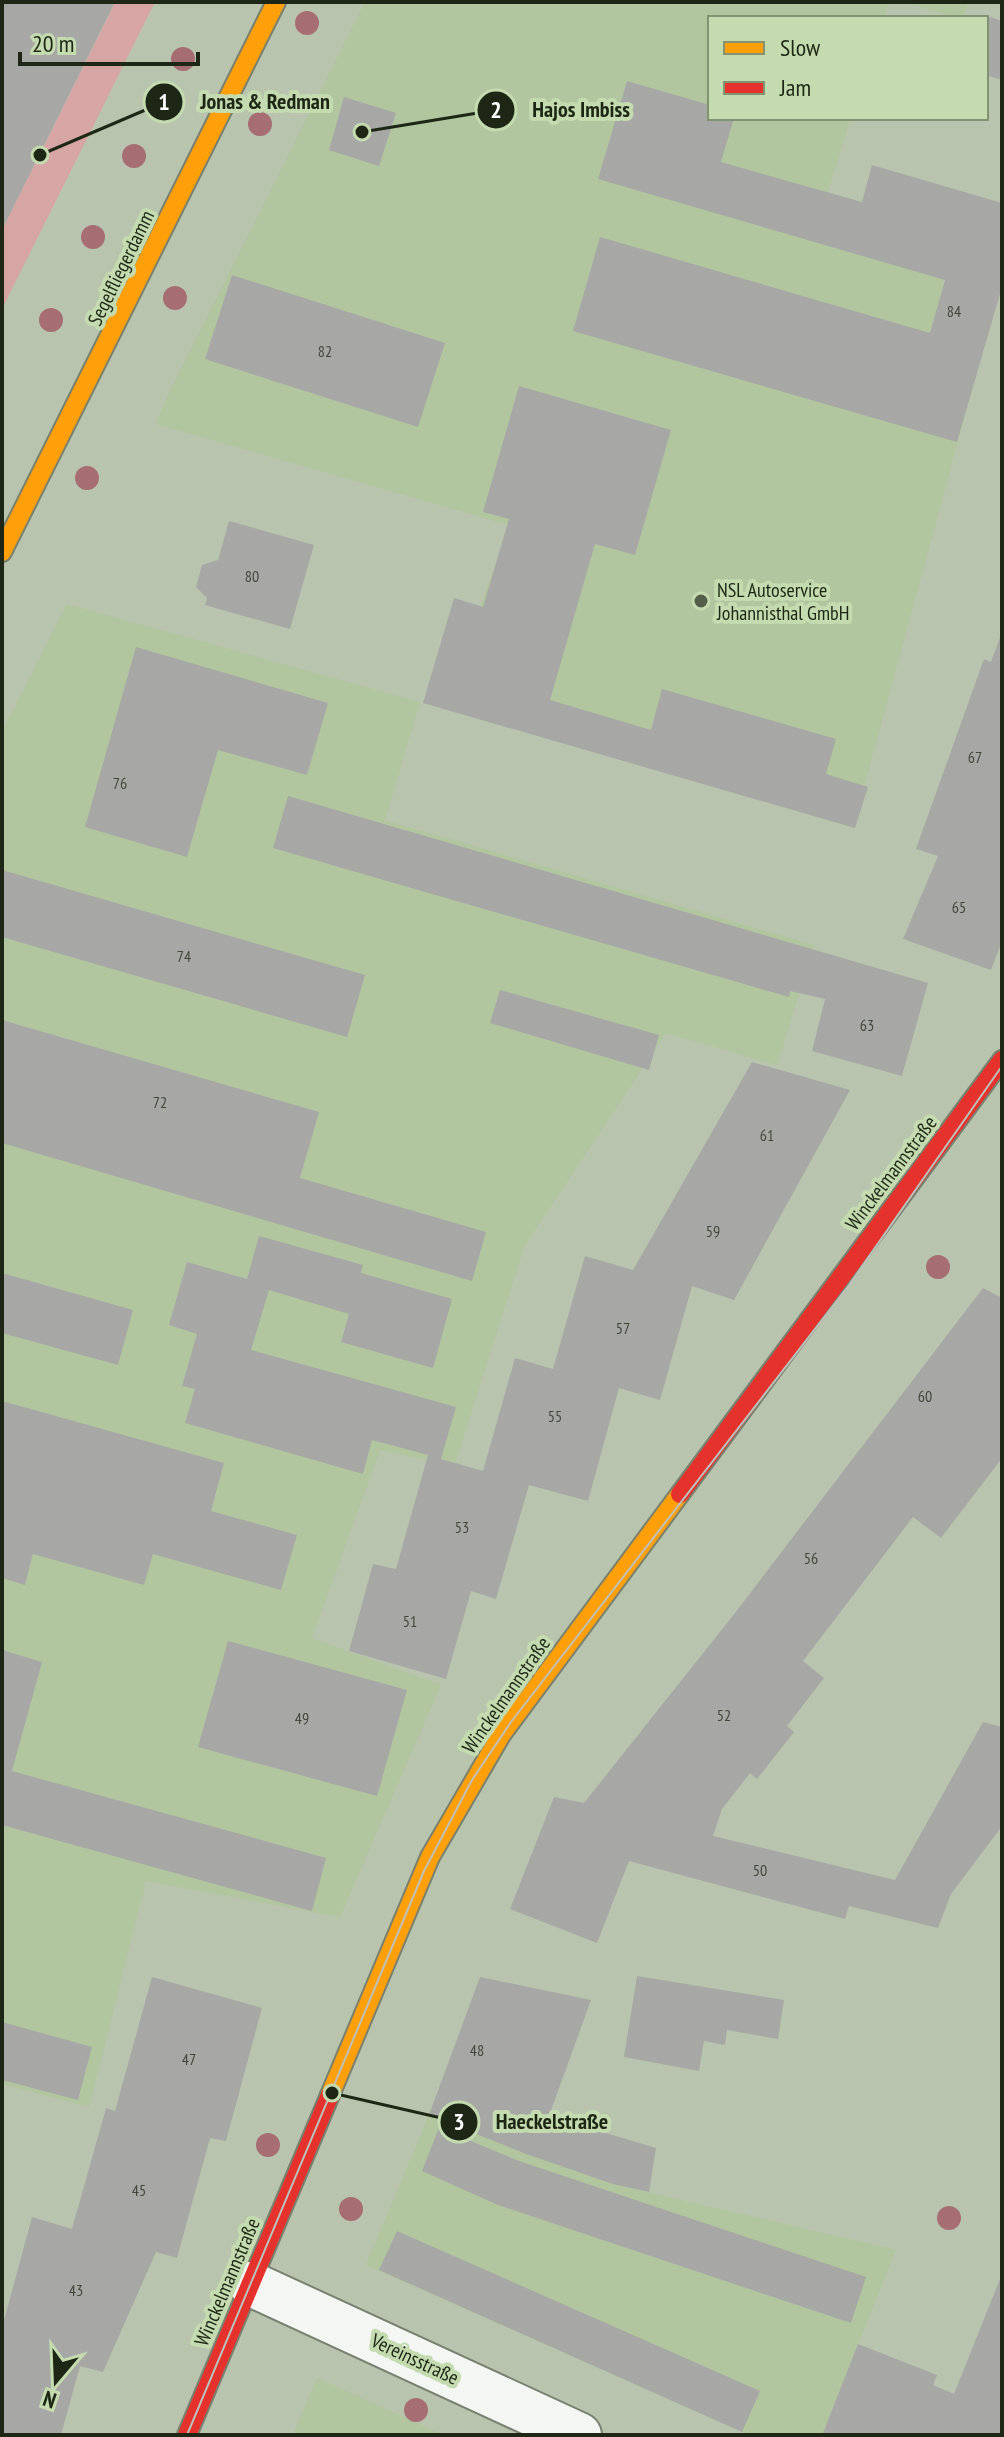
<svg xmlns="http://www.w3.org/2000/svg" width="1004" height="2437" viewBox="0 0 1004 2437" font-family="'PT Sans Narrow',sans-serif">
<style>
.built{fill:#b1c59f}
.green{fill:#d7a6a4}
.building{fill:#a7a8a5}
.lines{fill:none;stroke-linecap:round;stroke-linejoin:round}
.street-casing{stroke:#78816f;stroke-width:48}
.slow-casing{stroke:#78816f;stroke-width:22}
.jam-casing{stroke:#78816f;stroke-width:22}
.street{stroke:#f4f6f3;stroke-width:44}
.slow{stroke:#ff9f0a;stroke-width:18}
.jam{stroke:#e5322d;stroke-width:18}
.tram{stroke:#bdc1bb;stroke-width:2}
.tree{fill:#a66d72}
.poi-dot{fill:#545e4b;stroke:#c4dbb0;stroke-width:3}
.labels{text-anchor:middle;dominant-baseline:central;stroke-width:8;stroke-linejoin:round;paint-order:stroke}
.number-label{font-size:16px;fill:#40473a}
.street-label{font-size:20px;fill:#1e2716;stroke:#c4dbb0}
.poi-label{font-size:20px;fill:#1e2716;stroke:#c4dbb0;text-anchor:start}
.leader{fill:none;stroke:#1e2716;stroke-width:3}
.callout-dot{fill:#1e2716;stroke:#c4dbb0;stroke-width:3}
.mark-label{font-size:24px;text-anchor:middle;font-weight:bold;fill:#fff}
.callout-label{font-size:22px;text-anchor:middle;font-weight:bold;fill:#1e2716;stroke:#c4dbb0;stroke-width:8;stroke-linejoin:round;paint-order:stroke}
</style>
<rect width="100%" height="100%" fill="#b8c4ad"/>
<g class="built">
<path d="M 365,2 L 889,2 L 884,18 L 710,18 L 710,118 L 851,118 L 827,194 L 1002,279 L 853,828 L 446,705 L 509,525 L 156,424 L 165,401 Z"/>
<path d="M 903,2 L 968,2 L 963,18 L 959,18 Z"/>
<path d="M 67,604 L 420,702 L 385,820 L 814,945 L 777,1065 L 666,1033 L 525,1245 L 454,1466 L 380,1450 L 312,1638 L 441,1685 L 340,1917 L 146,1881 L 89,2107 L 2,2084 L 2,732 Z"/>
<path d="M 429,2115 L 526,2154 L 613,2184 L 896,2250 L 822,2435 L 749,2435 L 366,2265 Z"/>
<path d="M 317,2378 L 318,2378 L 443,2435 L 293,2435 Z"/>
</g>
<path class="green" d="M 110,2 L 155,2 L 2,309 L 2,230 L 114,5 Z"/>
<g class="building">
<path d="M 2,2 L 110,2 L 114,4 L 2,230 Z"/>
<path d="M 984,15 L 1002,21 L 1002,80 L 986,75 L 986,18 L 983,18 Z"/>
<path d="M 627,81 L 710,105 L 710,118 L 734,118 L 721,162 L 862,202 L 872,165 L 1002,203 L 1002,287 L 957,442 L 573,331 L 600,237 L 930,333 L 945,280 L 598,179 Z"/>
<path d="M 344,97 L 396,113 L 379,166 L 329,150 Z"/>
<path d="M 232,275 L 445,343 L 418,427 L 205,359 Z"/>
<path d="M 519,386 L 671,430 L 635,555 L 595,544 L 550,700 L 651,730 L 662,689 L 836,739 L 826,774 L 868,787 L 855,828 L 423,703 L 454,598 L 483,607 L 509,519 L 483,512 Z"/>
<path d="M 229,521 L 314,545 L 290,629 L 205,605 L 207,598 L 196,587 L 202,565 L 218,560 Z"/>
<path d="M 1002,632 L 1002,941 L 991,970 L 903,939 L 938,856 L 916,849 L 984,659 L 991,662 Z"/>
<path d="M 136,647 L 328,703 L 307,775 L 218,750 L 187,857 L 85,827 Z"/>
<path d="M 288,796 L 928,983 L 902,1076 L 812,1051 L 825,999 L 790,991 L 789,997 L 273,848 Z"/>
<path d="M 2,870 L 365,975 L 347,1037 L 2,937 Z"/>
<path d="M 500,990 L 659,1035 L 649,1070 L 490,1023 Z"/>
<path d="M 2,1020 L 319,1112 L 300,1178 L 486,1232 L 472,1281 L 2,1143 Z"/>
<path d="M 752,1062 L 850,1090 L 734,1300 L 692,1286 L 660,1400 L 619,1388 L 588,1501 L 529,1485 L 496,1599 L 471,1591 L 446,1679 L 349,1651 L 373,1564 L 396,1569 L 428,1455 L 372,1440 L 363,1474 L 185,1423 L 195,1389 L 182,1386 L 197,1334 L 169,1325 L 187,1262 L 247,1279 L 259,1236 L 363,1265 L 361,1273 L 452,1299 L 433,1368 L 341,1342 L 349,1314 L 269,1290 L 251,1350 L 456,1407 L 441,1459 L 483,1471 L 515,1358 L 553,1369 L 585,1256 L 633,1270 Z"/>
<path d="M 2,1273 L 133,1310 L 118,1365 L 2,1333 Z"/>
<path d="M 983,1288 L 1002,1298 L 1002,1458 L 941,1538 L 913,1517 L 803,1661 L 824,1678 L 787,1726 L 794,1732 L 757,1779 L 750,1773 L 722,1809 L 713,1836 L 895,1880 L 983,1722 L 1002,1727 L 1002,1826 L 951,1894 L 938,1928 L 849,1906 L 845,1919 L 629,1861 L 597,1943 L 510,1909 L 554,1797 L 584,1803 L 735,1613 Z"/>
<path d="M 2,1401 L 224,1463 L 211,1511 L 297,1535 L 281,1590 L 153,1554 L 144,1585 L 33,1554 L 25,1585 L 2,1578 Z"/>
<path d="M 228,1641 L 407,1690 L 377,1796 L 198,1747 Z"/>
<path d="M 2,1650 L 42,1662 L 12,1771 L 326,1858 L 312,1911 L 2,1825 Z"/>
<path d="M 637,1976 L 784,2000 L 778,2039 L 727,2030 L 725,2045 L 704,2041 L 699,2071 L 624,2057 Z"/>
<path d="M 152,1977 L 262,2008 L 226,2141 L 210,2138 L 177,2258 L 156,2252 L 103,2372 L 80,2366 L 61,2435 L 2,2435 L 2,2328 L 32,2217 L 72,2229 L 106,2108 L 115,2111 Z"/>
<path d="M 480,1977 L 591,2000 L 549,2116 L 656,2148 L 649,2192 L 613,2184 L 526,2154 L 429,2115 Z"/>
<path d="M 2,2022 L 92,2047 L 78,2100 L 2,2080 Z"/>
<path d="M 439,2128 L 519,2161 L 866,2277 L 851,2323 L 498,2205 L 422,2171 Z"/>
<path d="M 397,2231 L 760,2391 L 742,2432 L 379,2270 Z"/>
<path d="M 1002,2274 L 1002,2435 L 829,2435 L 823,2433 L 858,2344 L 937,2375 L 933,2385 L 954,2394 Z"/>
</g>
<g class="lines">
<g class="street-casing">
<path id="street" d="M 251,2284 L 579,2435"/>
</g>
<g class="slow-casing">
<g id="slow">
<path d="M 2,552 L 276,2"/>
<path d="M 330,2095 L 430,1857 L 501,1735 L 680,1494"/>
</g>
</g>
<g class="jam-casing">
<g id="jam">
<path d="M 680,1494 L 1002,1060"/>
<path d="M 187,2435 L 330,2095"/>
</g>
</g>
<use href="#street" class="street"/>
<use href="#slow" class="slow"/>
<use href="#jam" class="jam"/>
<path class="tram" d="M 187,2435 L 424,1871 L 472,1780 L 511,1722 L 849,1285 L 1002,1066"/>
</g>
<g class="tree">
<circle cx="307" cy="23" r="12"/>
<circle cx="183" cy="59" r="12"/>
<circle cx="260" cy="124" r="12"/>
<circle cx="134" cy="156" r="12"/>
<circle cx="93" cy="237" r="12"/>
<circle cx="175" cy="298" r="12"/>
<circle cx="51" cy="320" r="12"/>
<circle cx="87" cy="478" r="12"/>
<circle cx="938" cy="1267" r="12"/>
<circle cx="268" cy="2145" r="12"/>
<circle cx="351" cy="2209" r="12"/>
<circle cx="949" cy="2218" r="12"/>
<circle cx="416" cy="2410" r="12"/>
</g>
<circle class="poi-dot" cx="701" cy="601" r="8"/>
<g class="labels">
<g class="number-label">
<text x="954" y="311">84</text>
<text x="325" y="351">82</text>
<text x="252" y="576">80</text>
<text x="975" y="757">67</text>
<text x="120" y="783">76</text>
<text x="959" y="907">65</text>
<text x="184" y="956">74</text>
<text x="867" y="1025">63</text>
<text x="160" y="1102">72</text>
<text x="767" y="1135">61</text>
<text x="713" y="1231">59</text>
<text x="623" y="1328">57</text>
<text x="925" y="1396">60</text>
<text x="555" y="1416">55</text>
<text x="462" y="1527">53</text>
<text x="811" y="1558">56</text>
<text x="410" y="1621">51</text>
<text x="724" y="1715">52</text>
<text x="302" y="1718">49</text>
<text x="760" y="1870">50</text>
<text x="477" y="2050">48</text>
<text x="189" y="2059">47</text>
<text x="139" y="2190">45</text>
<text x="76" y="2290">43</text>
</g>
<g class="street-label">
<text transform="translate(121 268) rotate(-64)">Segelfliegerdamm</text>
<text transform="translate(891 1173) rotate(-53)">Winckelmannstraße</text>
<text transform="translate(506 1695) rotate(-55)">Winckelmannstraße</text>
<text transform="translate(227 2282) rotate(-67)">Winckelmannstraße</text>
<text transform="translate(415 2359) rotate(25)">Vereinsstraße</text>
</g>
<g class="poi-label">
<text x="717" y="590">NSL Autoservice<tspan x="717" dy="23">Johannisthal GmbH</tspan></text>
</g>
</g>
<path class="leader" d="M40 155L164 102M362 132L496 110M332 2093L459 2122"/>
<g class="callout-dot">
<circle cx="40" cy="155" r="8"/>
<circle cx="362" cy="132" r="8"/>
<circle cx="332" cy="2093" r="8"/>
<circle cx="164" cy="102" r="20"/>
<circle cx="496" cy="110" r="20"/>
<circle cx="459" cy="2122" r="20"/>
</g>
<g class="mark-label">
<text x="164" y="110">1</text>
<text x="496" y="118">2</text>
<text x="459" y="2130">3</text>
</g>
<g class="callout-label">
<text x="265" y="109">Jonas &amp; Redman</text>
<text x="581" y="117">Hajos Imbiss</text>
<text x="552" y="2129">Haeckelstraße</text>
</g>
<rect width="1004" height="2437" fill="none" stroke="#1e2716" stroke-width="8"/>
<rect x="708" y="16" width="280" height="104" fill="#c4dbb0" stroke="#829372" stroke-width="2"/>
<rect x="724" y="42" width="40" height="12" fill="#ff9f0a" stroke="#829372" stroke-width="2"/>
<text x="780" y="56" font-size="24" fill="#1e2716">Slow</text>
<rect x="724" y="82" width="40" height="12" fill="#e5322d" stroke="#829372" stroke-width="2"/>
<text x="780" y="96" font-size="24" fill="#1e2716">Jam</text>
<g transform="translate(56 2381) rotate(199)" stroke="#c4dbb0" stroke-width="6" paint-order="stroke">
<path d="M0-6L14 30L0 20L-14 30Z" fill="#1e2716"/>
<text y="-12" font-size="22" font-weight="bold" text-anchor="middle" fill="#1e2716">N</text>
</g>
<path d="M20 52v12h178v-12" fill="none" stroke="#1e2716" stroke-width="4"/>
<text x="32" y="52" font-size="24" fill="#1e2716" stroke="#c4dbb0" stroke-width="6" paint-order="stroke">20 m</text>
</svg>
